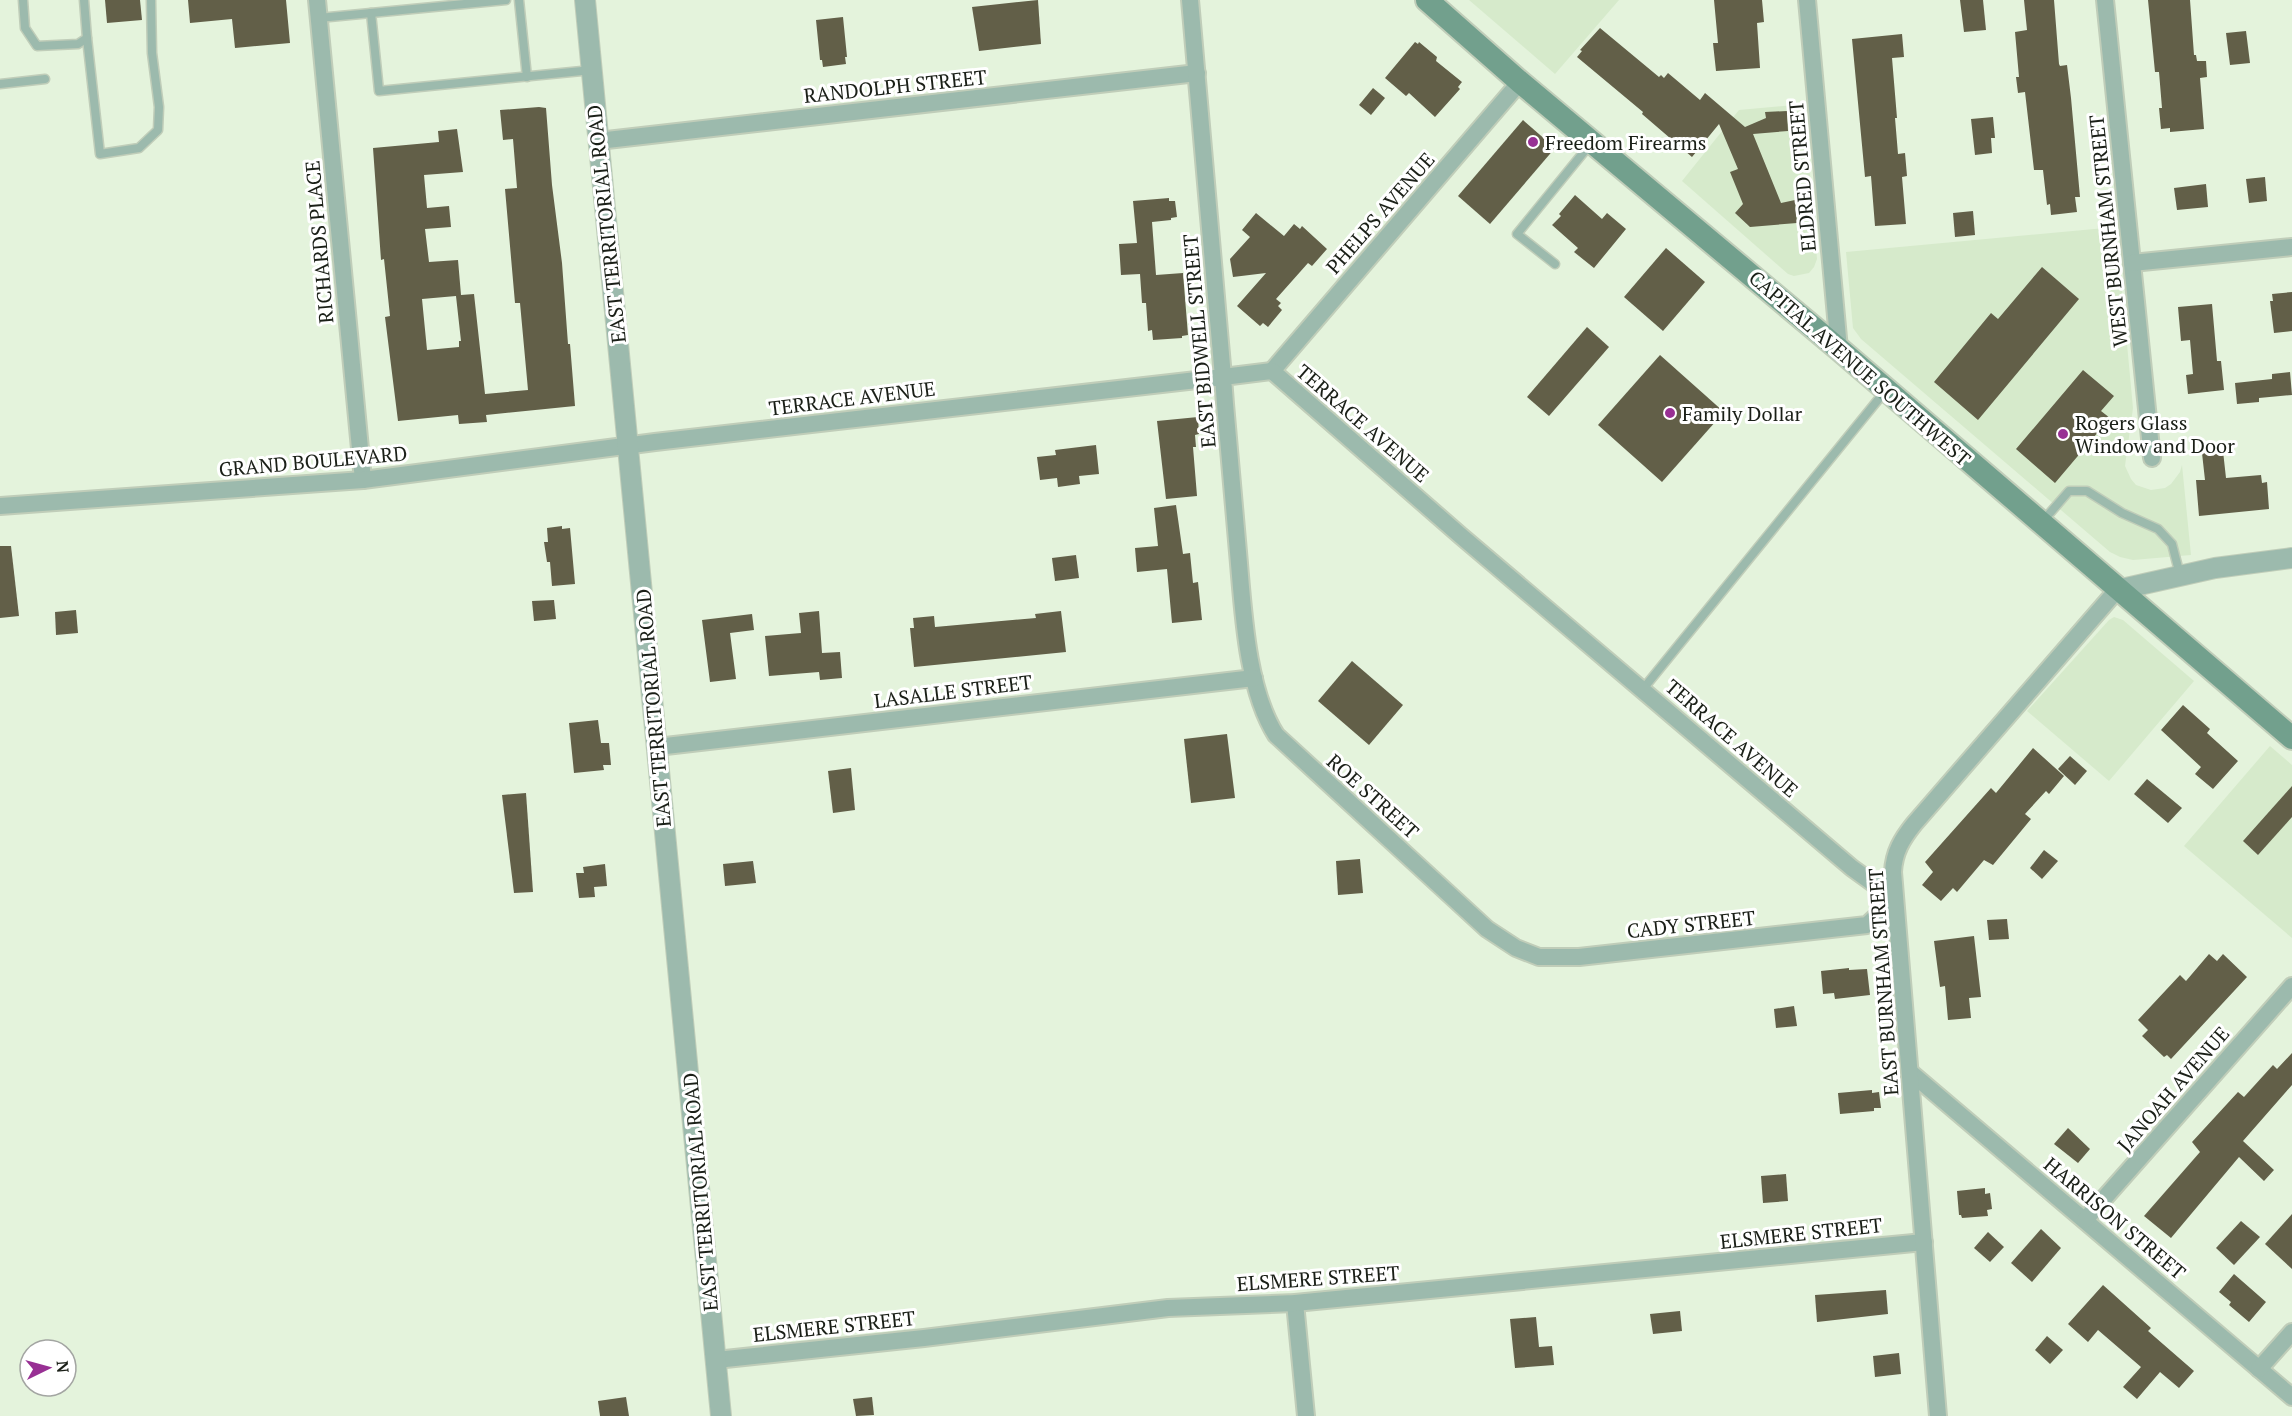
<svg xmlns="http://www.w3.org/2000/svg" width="2292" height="1416" viewBox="0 0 2292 1416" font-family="'PT Serif',serif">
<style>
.built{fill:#d6eacb}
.building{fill:#625f48;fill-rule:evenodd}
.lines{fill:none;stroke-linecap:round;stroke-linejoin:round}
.service-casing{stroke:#c0cdb9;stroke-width:11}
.minor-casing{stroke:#c0cdb9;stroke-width:20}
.tertiary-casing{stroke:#c0cdb9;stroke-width:22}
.secondary-casing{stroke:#c0cdb9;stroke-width:26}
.service{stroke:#9cbaad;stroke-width:8}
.minor{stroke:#9cbaad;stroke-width:16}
.tertiary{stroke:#9cbaad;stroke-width:20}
.secondary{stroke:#72a08d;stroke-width:22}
.poi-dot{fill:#983094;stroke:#fff;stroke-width:2}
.labels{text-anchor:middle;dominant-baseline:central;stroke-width:6;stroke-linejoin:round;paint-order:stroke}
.street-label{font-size:20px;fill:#1a1f17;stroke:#fff}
.poi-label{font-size:20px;fill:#1a1f17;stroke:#fff;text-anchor:start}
</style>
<rect width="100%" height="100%" fill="#e4f3dc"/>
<g class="built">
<path d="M 1469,0 L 1619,0 L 1555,74 Z"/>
<path d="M 1804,104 L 1817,259 L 1814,267 L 1809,273 L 1794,276 L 1788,274 L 1682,181 L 1739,110 Z"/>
<path d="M 2116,227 L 2133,408 L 2125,466 L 2131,479 L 2136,485 L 2151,490 L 2165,488 L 2171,484 L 2180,472 L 2182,465 L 2191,555 L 2133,560 L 2120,557 L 2110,552 L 1861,339 L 1853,328 L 1846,252 Z"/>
<path d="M 2114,617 L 2123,620 L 2194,681 L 2109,781 L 2027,711 L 2109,620 Z"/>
<path d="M 2270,746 L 2292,765 L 2292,938 L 2184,846 Z"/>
</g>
<g class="building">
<path d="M 105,0 L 140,0 L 142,20 L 107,23 Z"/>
<path d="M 188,0 L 286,0 L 290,43 L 235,48 L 232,19 L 190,23 Z"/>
<path d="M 1038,0 L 1041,44 L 979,51 L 972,7 Z"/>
<path d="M 1714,0 L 1762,0 L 1764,22 L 1757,23 L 1760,68 L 1716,71 L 1713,43 L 1718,43 Z"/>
<path d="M 1960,0 L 1983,0 L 1986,30 L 1964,32 Z"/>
<path d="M 2024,0 L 2054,0 L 2059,64 L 2060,66 L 2067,65 L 2071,98 L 2080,197 L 2075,197 L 2077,212 L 2051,215 L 2050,204 L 2047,205 L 2043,170 L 2034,170 L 2025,92 L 2018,93 L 2016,77 L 2019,77 L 2015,32 L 2027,30 Z"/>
<path d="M 2148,0 L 2190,0 L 2194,55 L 2196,55 L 2197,61 L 2206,61 L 2207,77 L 2200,78 L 2204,129 L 2170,132 L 2170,128 L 2161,129 L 2159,108 L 2162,108 L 2159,72 L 2155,72 Z"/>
<path d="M 843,17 L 847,57 L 845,57 L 846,64 L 823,67 L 822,60 L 820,60 L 816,20 Z"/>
<path d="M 1600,28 L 1659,77 L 1661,75 L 1664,78 L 1668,73 L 1700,100 L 1705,93 L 1745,127 L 1766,118 L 1765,112 L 1787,111 L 1788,131 L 1753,134 L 1781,203 L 1795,200 L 1797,223 L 1750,227 L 1735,213 L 1743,204 L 1730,172 L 1738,169 L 1719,124 L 1692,157 L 1642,114 L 1643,112 L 1577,57 L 1582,51 L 1580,50 Z"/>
<path d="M 2246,31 L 2250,63 L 2230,65 L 2226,33 Z"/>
<path d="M 1902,34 L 1904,57 L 1892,58 L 1897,118 L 1895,118 L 1898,154 L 1905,153 L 1907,176 L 1902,177 L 1906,224 L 1875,226 L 1871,176 L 1865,177 L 1852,39 Z"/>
<path d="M 1415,42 L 1418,44 L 1419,42 L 1437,57 L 1436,61 L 1462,82 L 1458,87 L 1460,89 L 1435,117 L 1409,93 L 1406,96 L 1385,78 Z"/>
<path d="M 1373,88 L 1385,98 L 1371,115 L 1359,105 Z"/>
<path d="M 539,107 L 546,108 L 552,185 L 562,263 L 568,344 L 570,344 L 575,406 L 486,415 L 487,422 L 459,424 L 458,415 L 398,421 L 385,317 L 390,316 L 384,259 L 381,260 L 373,148 L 439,142 L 438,131 L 457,129 L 463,172 L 424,175 L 427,208 L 449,206 L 451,227 L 425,229 L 429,262 L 458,260 L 461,295 L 474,294 L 485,394 L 528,390 L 520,303 L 515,303 L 505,189 L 517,188 L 513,139 L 503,140 L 500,110 ZM 456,296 L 461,341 L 459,341 L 459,347 L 427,350 L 422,299 Z"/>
<path d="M 1993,117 L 1995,138 L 1991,138 L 1992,153 L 1975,155 L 1971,119 Z"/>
<path d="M 1523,120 L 1555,148 L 1490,224 L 1458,196 Z"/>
<path d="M 2265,177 L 2267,201 L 2249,203 L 2246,179 Z"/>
<path d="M 2206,184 L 2208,207 L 2177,210 L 2174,188 Z"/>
<path d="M 1575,195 L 1602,219 L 1607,213 L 1626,229 L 1594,268 L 1574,252 L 1578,248 L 1552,225 L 1561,216 L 1559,214 Z"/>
<path d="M 1169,198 L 1169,201 L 1175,201 L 1177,217 L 1171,218 L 1171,220 L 1152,222 L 1156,275 L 1183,273 L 1188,335 L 1182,336 L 1182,338 L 1153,340 L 1152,330 L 1148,331 L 1146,303 L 1142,303 L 1140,274 L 1121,275 L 1119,244 L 1137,243 L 1133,201 Z"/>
<path d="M 1973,211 L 1975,235 L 1955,237 L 1953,213 Z"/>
<path d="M 1256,213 L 1284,236 L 1294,224 L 1300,229 L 1302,226 L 1327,249 L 1312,266 L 1308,263 L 1276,299 L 1281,303 L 1278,306 L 1282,310 L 1268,327 L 1263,323 L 1260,326 L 1237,306 L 1266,273 L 1233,277 L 1230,259 L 1250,237 L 1242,230 Z"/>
<path d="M 1666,248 L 1705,282 L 1663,331 L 1624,297 Z"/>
<path d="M 2042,267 L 2079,299 L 1978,420 L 1934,382 L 1991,313 L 1998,319 Z"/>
<path d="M 2292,292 L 2292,331 L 2274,333 L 2270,301 L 2273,301 L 2272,294 Z"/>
<path d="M 2212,304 L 2217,361 L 2221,361 L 2224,390 L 2188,394 L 2186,375 L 2193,374 L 2190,340 L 2181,341 L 2178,307 Z"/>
<path d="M 1587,327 L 1609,347 L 1549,416 L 1527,397 Z"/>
<path d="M 1660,355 L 1724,412 L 1662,482 L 1598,425 Z"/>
<path d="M 2083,370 L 2114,396 L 2101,411 L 2110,418 L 2055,483 L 2016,449 Z"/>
<path d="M 2290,372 L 2292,395 L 2259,398 L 2259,402 L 2237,404 L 2235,383 L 2272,379 L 2272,374 Z"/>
<path d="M 1198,417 L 1199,434 L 1195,435 L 1196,447 L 1193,447 L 1197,496 L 1166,499 L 1157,421 Z"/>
<path d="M 2222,442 L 2226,478 L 2261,475 L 2262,483 L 2267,482 L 2269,509 L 2199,516 L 2196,480 L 2205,480 L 2201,444 Z"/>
<path d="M 1096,445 L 1099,474 L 1079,476 L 1080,484 L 1058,487 L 1057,478 L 1040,480 L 1037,457 L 1056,455 L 1055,450 Z"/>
<path d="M 1176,505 L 1183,554 L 1190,553 L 1193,583 L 1198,582 L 1202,620 L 1172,623 L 1167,569 L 1137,572 L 1135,548 L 1158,546 L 1154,508 Z"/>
<path d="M 562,526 L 562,529 L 570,528 L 575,584 L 552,586 L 550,562 L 547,562 L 544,542 L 548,542 L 547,528 Z"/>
<path d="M 0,546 L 11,546 L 19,616 L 0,618 Z"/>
<path d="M 1076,555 L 1079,578 L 1055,581 L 1052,558 Z"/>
<path d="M 554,600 L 556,619 L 534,621 L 532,601 Z"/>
<path d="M 76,610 L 78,633 L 56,635 L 55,612 Z"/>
<path d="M 819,611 L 822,653 L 840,652 L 842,678 L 820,680 L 819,672 L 769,676 L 765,636 L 801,633 L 799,613 Z"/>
<path d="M 1061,611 L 1066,652 L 914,667 L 910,628 L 914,628 L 913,618 L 934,616 L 935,627 L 1036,618 L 1035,614 Z"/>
<path d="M 752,614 L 754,630 L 730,633 L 736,679 L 710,682 L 702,620 Z"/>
<path d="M 1352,661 L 1403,705 L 1369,745 L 1318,701 Z"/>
<path d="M 2183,705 L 2210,729 L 2207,733 L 2238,761 L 2213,789 L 2195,774 L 2201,767 L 2161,730 Z"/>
<path d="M 598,720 L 601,743 L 609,743 L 611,765 L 603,765 L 604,770 L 574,773 L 569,723 Z"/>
<path d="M 1227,734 L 1235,798 L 1191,803 L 1184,739 Z"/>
<path d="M 2033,748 L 2064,776 L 2049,794 L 2046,791 L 2025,814 L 2031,819 L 1993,865 L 1984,860 L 1957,892 L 1953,888 L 1941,901 L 1922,885 L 1933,872 L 1925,862 L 1991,788 L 1996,793 Z"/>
<path d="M 2070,756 L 2087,771 L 2075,785 L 2058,769 Z"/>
<path d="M 851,768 L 855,810 L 833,813 L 828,771 Z"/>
<path d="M 2147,779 L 2182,808 L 2168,823 L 2134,794 Z"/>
<path d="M 2292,786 L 2292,817 L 2258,855 L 2243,841 Z"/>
<path d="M 526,793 L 533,892 L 514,893 L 502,795 Z"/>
<path d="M 2044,850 L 2058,861 L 2042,879 L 2030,868 Z"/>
<path d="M 1360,859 L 1363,893 L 1338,895 L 1336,861 Z"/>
<path d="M 753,861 L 756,883 L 725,886 L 723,864 Z"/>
<path d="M 605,864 L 607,886 L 594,887 L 595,897 L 579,898 L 576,873 L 584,873 L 583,867 Z"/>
<path d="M 2007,919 L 2009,939 L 1989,940 L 1987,920 Z"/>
<path d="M 1974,936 L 1981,997 L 1969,998 L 1971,1018 L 1948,1020 L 1945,986 L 1940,987 L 1934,941 Z"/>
<path d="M 2209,954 L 2217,961 L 2223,954 L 2247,977 L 2171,1059 L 2167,1055 L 2164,1057 L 2142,1036 L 2148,1030 L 2138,1020 L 2180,975 L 2186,981 Z"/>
<path d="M 1849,968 L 1849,970 L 1867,969 L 1870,995 L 1835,999 L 1834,993 L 1823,994 L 1821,971 Z"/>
<path d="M 1794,1006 L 1797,1026 L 1776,1028 L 1774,1009 Z"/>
<path d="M 2292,1053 L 2292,1085 L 2243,1141 L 2274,1170 L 2264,1181 L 2239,1157 L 2171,1238 L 2144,1216 L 2200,1152 L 2192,1142 L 2238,1092 L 2244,1097 L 2273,1065 L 2277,1069 Z"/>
<path d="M 1872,1090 L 1872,1093 L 1879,1092 L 1881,1108 L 1874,1108 L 1874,1111 L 1840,1114 L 1838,1093 Z"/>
<path d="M 2068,1128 L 2090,1149 L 2078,1163 L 2054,1144 Z"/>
<path d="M 1786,1174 L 1788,1201 L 1763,1203 L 1761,1176 Z"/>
<path d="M 1985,1188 L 1985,1194 L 1990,1193 L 1992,1209 L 1987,1210 L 1988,1216 L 1962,1218 L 1961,1215 L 1959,1215 L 1957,1191 Z"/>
<path d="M 2292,1214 L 2292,1269 L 2265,1244 Z"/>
<path d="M 2241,1221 L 2260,1237 L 2234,1265 L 2216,1248 Z"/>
<path d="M 2041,1229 L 2061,1248 L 2032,1282 L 2011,1263 Z"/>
<path d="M 1988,1232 L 2004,1247 L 1990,1262 L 1974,1248 Z"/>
<path d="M 2234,1274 L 2266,1302 L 2249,1322 L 2229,1305 L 2231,1302 L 2219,1292 Z"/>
<path d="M 2103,1285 L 2151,1328 L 2148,1331 L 2194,1371 L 2179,1388 L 2160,1372 L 2137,1399 L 2123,1387 L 2141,1367 L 2098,1330 L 2088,1342 L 2068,1324 Z"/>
<path d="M 1886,1290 L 1888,1314 L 1817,1322 L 1815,1295 Z"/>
<path d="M 1680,1311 L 1682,1331 L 1653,1334 L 1650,1314 Z"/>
<path d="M 1536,1317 L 1539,1347 L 1552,1346 L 1554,1365 L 1515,1368 L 1510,1319 Z"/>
<path d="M 2047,1336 L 2063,1350 L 2050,1364 L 2035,1350 Z"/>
<path d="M 1899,1353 L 1901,1374 L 1875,1377 L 1873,1356 Z"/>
<path d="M 626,1397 L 629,1416 L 600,1416 L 598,1401 Z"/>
<path d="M 872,1397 L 874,1415 L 856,1416 L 853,1399 Z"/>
</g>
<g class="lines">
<g class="service-casing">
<g id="service">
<path d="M 23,0 L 25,28 L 37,46 L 78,44 L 87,38 L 84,0"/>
<path d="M 519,0 L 527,77"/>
<path d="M 371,13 L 379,91 L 592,70"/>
<path d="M 319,18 L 506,0"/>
<path d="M 87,38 L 100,154 L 139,148 L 158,130 L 159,107 L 152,53 L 151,0"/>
<path d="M 0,84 L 45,79"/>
<path d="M 1555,264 L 1517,234 L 1592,142"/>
<path d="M 2043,521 L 2069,491 L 2087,491 L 2122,513 L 2158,529 L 2172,544 L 2180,575"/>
<path d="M 1643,689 L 1886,390"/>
</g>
</g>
<g class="minor-casing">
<g id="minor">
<path d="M 317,0 L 363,480"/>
<path d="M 1807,0 L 1839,349"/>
<path d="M 2105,0 L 2152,458"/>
<path d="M 598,141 L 1197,73"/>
<path d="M 2132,263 L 2292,247"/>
<path d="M 1272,371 L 1520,82"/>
<path d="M 0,506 L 363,480 L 655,442 L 1223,377 L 1272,371 L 1461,536 L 1852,868 L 1895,899 L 1867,925 L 1579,957 L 1539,957 L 1516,948 L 1487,929 L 1276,735 C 1246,688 1243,607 1238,552 C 1234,503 1229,454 1225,404 L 1223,377 L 1190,0"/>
<path d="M 657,747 L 1254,678"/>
<path d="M 1910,1072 L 2292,1397"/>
<path d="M 2085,1220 L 2292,986"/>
<path d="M 1295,1303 L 1306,1416"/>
<path d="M 716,1360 L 924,1338 L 1168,1308 L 1295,1303 L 1924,1242"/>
<path d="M 2259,1369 L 2292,1332"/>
<path d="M 1938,1416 L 1893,872 C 1894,852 1902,839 1914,824 L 2117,590"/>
</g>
</g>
<g class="tertiary-casing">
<g id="tertiary">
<path d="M 585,0 L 721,1416"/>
<path d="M 2117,590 L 2215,568 L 2292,558"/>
</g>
</g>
<g class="secondary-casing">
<path id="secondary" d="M 1427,0 L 1520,82 L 1839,349 L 2292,738"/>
</g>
<use href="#service" class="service"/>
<use href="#minor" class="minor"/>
<use href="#tertiary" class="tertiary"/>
<use href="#secondary" class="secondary"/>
</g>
<g class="poi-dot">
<circle cx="1533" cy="142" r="6"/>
<circle cx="1670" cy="413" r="6"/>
<circle cx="2063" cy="434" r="6"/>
</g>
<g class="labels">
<g class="street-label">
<text transform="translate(895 86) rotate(-6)">RANDOLPH STREET</text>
<text transform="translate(1802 176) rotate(-95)">ELDRED STREET</text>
<text transform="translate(1380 213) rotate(-49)">PHELPS AVENUE</text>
<text transform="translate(606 224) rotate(-96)">EAST TERRITORIAL ROAD</text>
<text transform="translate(2108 231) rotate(-96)">WEST BURNHAM STREET</text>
<text transform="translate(319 242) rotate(-95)">RICHARDS PLACE</text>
<text transform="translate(1199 341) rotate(-95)">EAST BIDWELL STREET</text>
<text transform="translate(1860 368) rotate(41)">CAPITAL AVENUE SOUTHWEST</text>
<text transform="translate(852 398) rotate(-7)">TERRACE AVENUE</text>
<text transform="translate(1363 423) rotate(41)">TERRACE AVENUE</text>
<text transform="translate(313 461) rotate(-5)">GRAND BOULEVARD</text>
<text transform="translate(953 691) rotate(-7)">LASALLE STREET</text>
<text transform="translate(653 708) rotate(-95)">EAST TERRITORIAL ROAD</text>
<text transform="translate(1732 738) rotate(41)">TERRACE AVENUE</text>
<text transform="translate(1373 796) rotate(42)">ROE STREET</text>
<text transform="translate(1691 924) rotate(-6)">CADY STREET</text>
<text transform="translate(1883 982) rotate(-94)">EAST BURNHAM STREET</text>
<text transform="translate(2173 1089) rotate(-49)">JANOAH AVENUE</text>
<text transform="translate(700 1192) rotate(-95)">EAST TERRITORIAL ROAD</text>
<text transform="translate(2115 1218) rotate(40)">HARRISON STREET</text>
<text transform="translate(1801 1233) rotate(-6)">ELSMERE STREET</text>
<text transform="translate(1318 1278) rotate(-4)">ELSMERE STREET</text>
<text transform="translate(834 1326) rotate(-6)">ELSMERE STREET</text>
</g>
<g class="poi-label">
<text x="1545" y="142">Freedom Firearms</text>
<text x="1682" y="413">Family Dollar</text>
<text x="2075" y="422">Rogers Glass<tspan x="2075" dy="23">Window and Door</tspan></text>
</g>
</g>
<g transform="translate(48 1368) rotate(85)"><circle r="28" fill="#ffffff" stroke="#a3a5a2" stroke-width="1.5"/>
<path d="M0-4.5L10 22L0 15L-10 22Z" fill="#983094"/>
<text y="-9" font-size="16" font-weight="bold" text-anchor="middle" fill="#1a1f17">N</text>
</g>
</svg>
